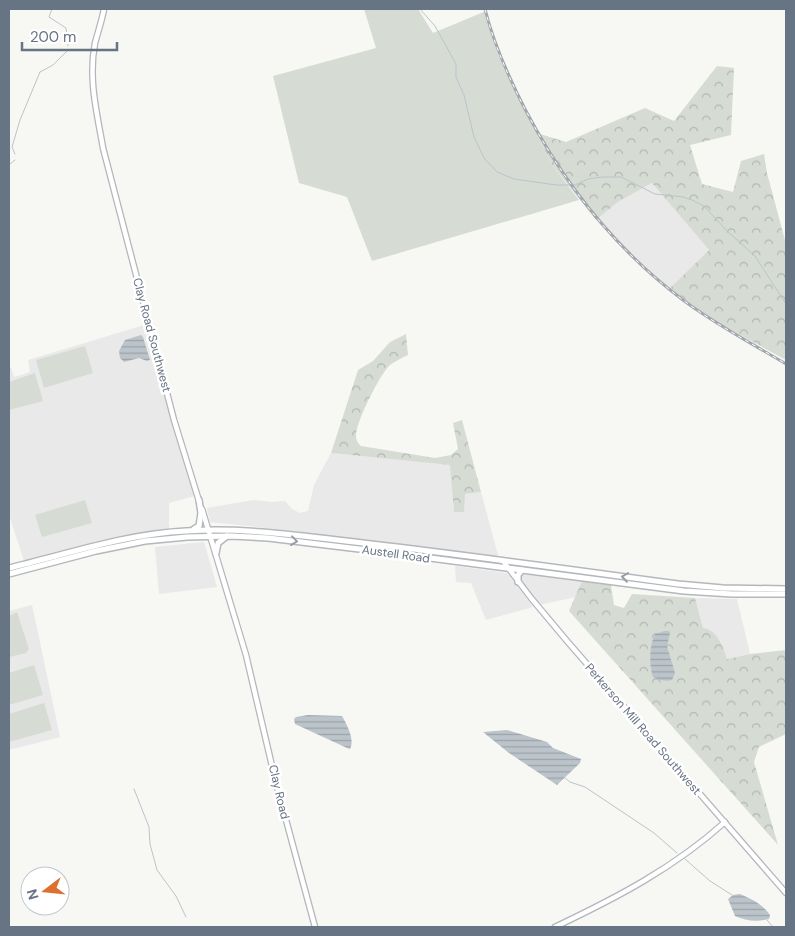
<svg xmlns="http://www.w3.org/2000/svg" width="795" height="936" viewBox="0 0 795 936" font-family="'DM Sans',sans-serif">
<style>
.built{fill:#e8e9e8}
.green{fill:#d6dcd4}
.forest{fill:url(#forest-crowns)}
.water{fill:url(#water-rules)}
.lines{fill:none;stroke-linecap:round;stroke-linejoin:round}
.stream{stroke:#bbc4ca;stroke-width:1}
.secondary-casing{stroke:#b3b7bd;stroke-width:7}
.primary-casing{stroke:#b4b8bc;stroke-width:8}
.secondary{stroke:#fff;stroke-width:4.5}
.primary{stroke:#fff;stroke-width:5}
.rail-casing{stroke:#a2a7ad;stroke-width:3}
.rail{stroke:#fff;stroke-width:1;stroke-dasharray:4;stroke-linecap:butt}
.oneway{stroke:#959ea9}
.labels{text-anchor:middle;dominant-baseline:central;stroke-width:5;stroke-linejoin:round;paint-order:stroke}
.street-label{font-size:12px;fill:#677484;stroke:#fff}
</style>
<defs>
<pattern id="forest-crowns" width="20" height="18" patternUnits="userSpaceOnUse" patternTransform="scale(1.25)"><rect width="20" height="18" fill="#d6dcd4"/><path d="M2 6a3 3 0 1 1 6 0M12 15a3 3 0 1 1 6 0" fill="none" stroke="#b1b7b2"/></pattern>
<pattern id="water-rules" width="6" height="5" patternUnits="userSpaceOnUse" patternTransform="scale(1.25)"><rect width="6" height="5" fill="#bbc4ca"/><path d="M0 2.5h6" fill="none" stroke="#9ca4aa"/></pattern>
</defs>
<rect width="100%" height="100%" fill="#f7f7f4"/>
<g class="built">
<path d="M 652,183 L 709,250 L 669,289 L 596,220 L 618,202 Z"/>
<path d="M 151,323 L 162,370 L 198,495 L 169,503 L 169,529 L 159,537 L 132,540 L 75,552 L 24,561 L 9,515 L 9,368 L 11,367 L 14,377 L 30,372 L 28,360 Z"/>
<path d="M 331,453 L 451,465 L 454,512 L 465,494 L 481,492 L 498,555 L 496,558 L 295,531 L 210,522 L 207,508 L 254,500 L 273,502 L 285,501 L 292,509 L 300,513 L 308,511 L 314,485 Z"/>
<path d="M 204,542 L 217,587 L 159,594 L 155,547 Z"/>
<path d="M 455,566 L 507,573 L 533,607 L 486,620 L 471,583 L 456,582 Z"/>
<path d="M 524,572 L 582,581 L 576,597 L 539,605 L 520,580 L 520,573 Z"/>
<path d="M 695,598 L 737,599 L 750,654 L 727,659 L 720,640 L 703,628 Z"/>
<path d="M 32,605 L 60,737 L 9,750 L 9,611 Z"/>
</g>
<g class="green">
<path d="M 364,9 L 418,9 L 433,33 L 486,11 L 498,54 L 517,96 L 537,133 L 550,162 L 579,200 L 372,261 L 347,197 L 299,183 L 273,76 L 376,48 Z"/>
<path d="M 85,346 L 93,373 L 44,388 L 36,360 Z"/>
<path d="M 35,373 L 43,401 L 9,410 L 9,382 Z"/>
<path d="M 85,500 L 92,523 L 42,537 L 35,515 Z"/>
<path d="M 17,612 L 29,649 L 26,653 L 9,657 L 9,616 Z"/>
<path d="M 34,665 L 43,695 L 9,705 L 9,673 Z"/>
<path d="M 44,703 L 52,730 L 9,742 L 9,714 Z"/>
</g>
<g class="forest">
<path d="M 717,66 L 734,68 L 731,135 L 690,145 L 702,184 L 733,192 L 741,161 L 764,154 L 767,173 L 786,244 L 786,360 L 722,325 L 669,289 L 709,250 L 652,183 L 618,202 L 596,220 L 550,162 L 537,133 L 566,142 L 645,108 L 674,121 Z"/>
<path d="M 406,334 L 408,355 C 402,358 395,361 390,365 C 381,372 355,424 356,436 C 356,441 358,443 361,446 L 435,458 L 451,455 L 458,449 L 453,423 L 462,420 L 481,492 L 465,494 L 464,512 L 454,512 L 450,465 L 331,453 L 358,370 L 373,361 L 390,342 Z"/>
<path d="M 582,581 L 611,585 L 614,605 L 624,608 L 632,594 L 695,598 L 703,628 C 718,630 723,647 727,659 L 750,654 L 786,650 L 786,734 L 759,747 L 754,762 L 778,845 L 569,611 Z"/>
</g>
<g class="water">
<path d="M 141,335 L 143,337 L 150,360 L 147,361 L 139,358 L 124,362 L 120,358 L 119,351 L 125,340 Z"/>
<path d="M 664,631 L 669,631 L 670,633 L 667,646 L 675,673 L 672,680 C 666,682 659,680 653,677 C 649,665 649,646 655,634 Z"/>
<path d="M 308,715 L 342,716 C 347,725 355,740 350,749 L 347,748 L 295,724 L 294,719 L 296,717 Z"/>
<path d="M 507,730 L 547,742 L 553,748 L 581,759 L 580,763 L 557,785 L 509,753 L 483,732 Z"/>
<path d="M 740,894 C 752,899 762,904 770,915 L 769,919 C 757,922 746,921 735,916 L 728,899 L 733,895 Z"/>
</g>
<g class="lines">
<g class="stream">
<path d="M 52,9 L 49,17 L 66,28 L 68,46"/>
<path d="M 420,9 L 435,26 L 456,64 L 456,77 L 464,95 L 474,137 L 484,158 L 497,172 L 514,179 L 556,185 L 575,185 L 588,179 L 602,177 L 621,177 L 655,194 L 683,197 L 692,200 L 704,206 L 727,231 L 755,256 L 786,304"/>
<path d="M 15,154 L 12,147 L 20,120 L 40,72 L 53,65 L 67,51"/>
<path d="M 9,165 L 15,160"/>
<path d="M 565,778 L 570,782 L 585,787 L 654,833 L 677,853"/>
<path d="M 134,789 L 149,827 L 150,844 L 157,870 L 176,896 L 186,917"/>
<path d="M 685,859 L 710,881 L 732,895"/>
<path d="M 767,920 L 773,927"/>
</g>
<g class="secondary-casing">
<g id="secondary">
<path d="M 104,9 C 102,20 98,32 95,43 C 88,79 97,113 103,148 L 174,420 L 199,501"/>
<path d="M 202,509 L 246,655 L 276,783 L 315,927"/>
<path d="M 503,561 L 531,598 L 567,641 L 786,893"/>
<path d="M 555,927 C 616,898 674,868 725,822"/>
</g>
</g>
<g class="primary-casing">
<g id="primary">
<path d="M 194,529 L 199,526 L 201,513 L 199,500"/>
<path d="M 216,553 L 218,543 L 227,536"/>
<path d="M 9,568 C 68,554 125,534 186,531 C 248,527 309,537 371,544 C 473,556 576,570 678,584 L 723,588 L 786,589"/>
<path d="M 9,574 L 96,551 L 145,541 L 187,537 L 231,536 L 268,538 L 384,552 L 684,591 L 732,594 L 786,594"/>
<path d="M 518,582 L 518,575 L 522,570"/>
</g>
</g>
<use href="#secondary" class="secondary"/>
<use href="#primary" class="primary"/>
<g class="rail-casing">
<path id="rail" d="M 485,9 C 494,45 509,78 526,111 C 565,185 615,249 683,300 C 715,324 751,343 786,364"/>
</g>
<use href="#rail" class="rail"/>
</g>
<defs><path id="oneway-chevron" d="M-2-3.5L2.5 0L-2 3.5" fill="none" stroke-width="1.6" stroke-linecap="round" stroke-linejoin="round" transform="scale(1.25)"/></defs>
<g class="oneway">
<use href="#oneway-chevron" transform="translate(294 541) rotate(7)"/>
<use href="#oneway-chevron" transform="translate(625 577) rotate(-172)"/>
</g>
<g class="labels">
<g class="street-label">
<text transform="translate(152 335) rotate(75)">Clay Road Southwest</text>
<text transform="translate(396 554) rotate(8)">Austell Road</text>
<text transform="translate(643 729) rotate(49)">Perkerson Mill Road Southwest</text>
<text transform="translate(279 792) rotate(77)">Clay Road</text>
</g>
</g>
<rect width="795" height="936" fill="none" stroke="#677484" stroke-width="20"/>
<g transform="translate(45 891) rotate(254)"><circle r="24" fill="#ffffff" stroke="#c2c7ce"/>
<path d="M0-4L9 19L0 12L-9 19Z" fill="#dd6f2f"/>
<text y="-8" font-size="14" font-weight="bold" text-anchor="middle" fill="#677484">N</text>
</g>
<path d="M22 42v8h95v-8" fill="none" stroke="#677484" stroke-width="2.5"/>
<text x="30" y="42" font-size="15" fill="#677484" stroke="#ffffff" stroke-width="4" paint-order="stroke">200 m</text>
</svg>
